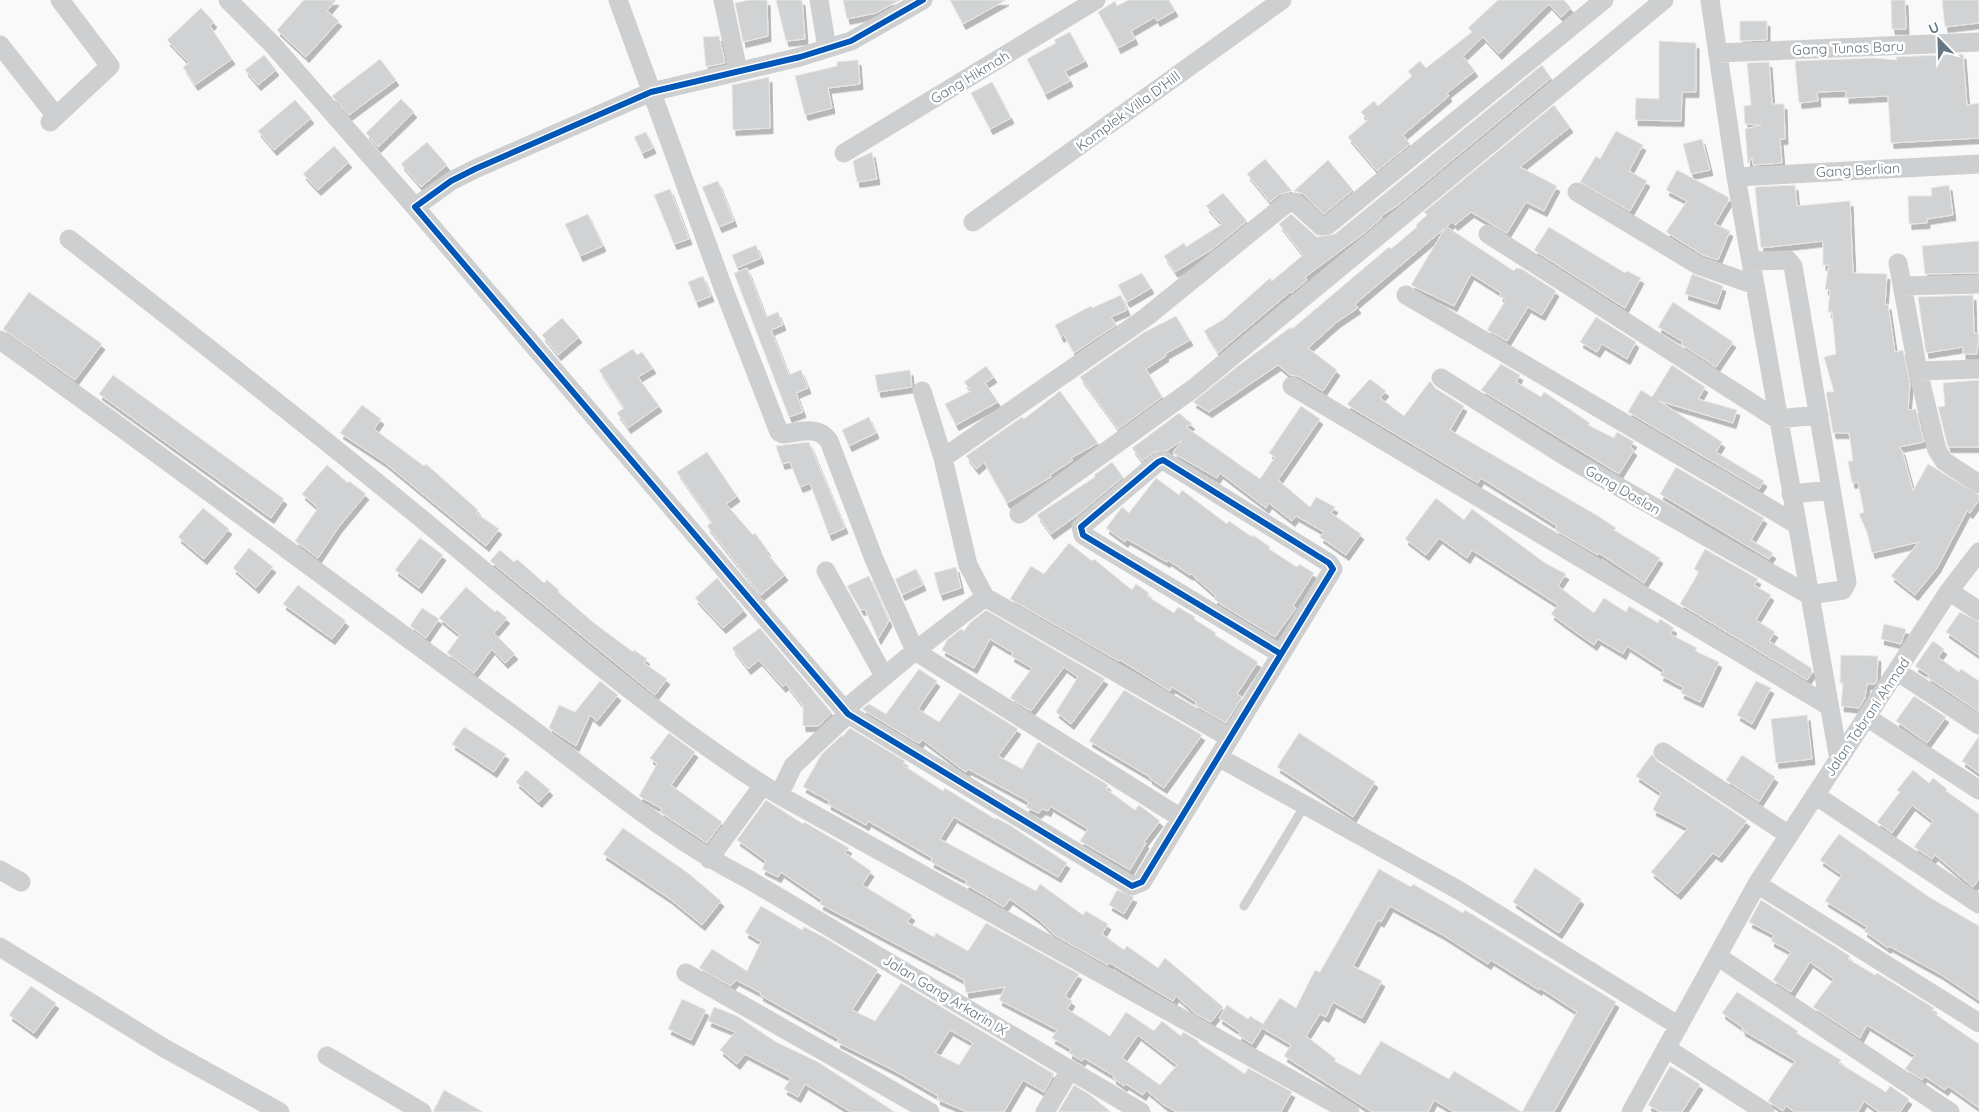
<svg xmlns="http://www.w3.org/2000/svg" width="1979" height="1112" font-family="Quicksand,sans-serif">
  <style>
    .building { fill: #d0d2d3; stroke: #e8e8e8; fill-rule: evenodd; filter: url(#shadow) }
    .lines { fill: none; stroke-linecap: round; stroke-linejoin: round }
    .service { stroke: #cecfd0; stroke-width: 9 }
    .minor { stroke: #cecfd0; stroke-width: 19 }
    .cycleway-casing { stroke: #fff; stroke-width: 9 }
    .cycleway { stroke: #0057b8; stroke-width: 6 }
    .labels { text-anchor: middle; stroke-width: 5; stroke-linejoin: round; paint-order: stroke }
    .street-label { font-size: 14px; fill: #657683; stroke: #fff }
  </style>
  <defs>
    <filter id="shadow"><feDropShadow dx="3" dy="5.5" stdDeviation="0" flood-color="#0004"/></filter>
  </defs>
  <rect width="100%" height="100%" fill="#f9f9f9"/>
  <path class="building" d="M304 0H336L327 11 339 21 306 57 277 30Z
    M749 0H767L768 36 743 42 735 3Z
    M776 0H802L805 39 786 41Z
    M843 0H900L876 13 847 19Z
    M950 0H1006L963 24Z
    M1128 0H1169L1175 11 1157 21 1155 17 1131 31 1135 39 1118 48 1098 12 1115 1 1117 6Z
    M1498 0H1564L1571 8 1561 17 1549 4 1499 54 1483 37 1463 56 1475 71 1447 93 1449 96 1403 135 1410 144 1377 171 1348 137 1368 120 1361 112 1374 101 1378 106 1412 76 1408 71 1420 61 1426 68 1472 32 1468 28Z
    M1891 0H1905L1906 29H1892Z
    M1942 0H1979V23L1945 27Z
    M201 8 214 22 210 26 232 59 195 85 183 67 189 63 167 40Z
    M1740 21H1767V40L1740 41Z
    M1070 32 1085 61 1065 71 1070 81 1045 94 1027 59 1056 43 1054 40Z
    M719 36 725 63 706 67 703 37Z
    M1659 41 1696 43V92H1682L1681 121 1635 120 1636 98 1659 99Z
    M1963 54 1967 105 1979 103V138L1891 143 1888 96 1846 98V91L1817 92 1818 101 1799 103 1795 61 1874 58 1897 60 1896 57Z
    M264 55 276 70 258 85 245 70Z
    M380 59 396 80 349 115 332 96Z
    M858 60 860 84 828 88 832 108 805 115 795 76 837 66V62Z
    M1769 62 1772 104H1784L1785 139H1780L1782 163 1753 165 1752 157 1748 164 1745 129 1761 125 1745 124 1744 106 1751 105 1747 63Z
    M1542 65 1551 78 1398 205 1381 216 1382 218 1363 234 1305 277 1307 280 1291 293 1290 292 1218 353 1204 331 1224 319 1270 278 1272 281 1303 255 1279 224 1291 214 1317 237 1335 234Z
    M769 77 770 128 733 130 732 85Z
    M992 82 1011 118 990 129 971 93Z
    M401 99 414 112 378 147 366 133Z
    M295 100 311 118 274 150 258 131Z
    M1554 105 1570 127 1520 167 1557 186 1544 211 1526 202 1507 233 1471 212 1455 225 1452 222 1447 227 1514 271 1516 268 1522 269 1556 291 1542 315 1528 307 1507 341 1487 330 1506 300 1500 296 1501 293 1471 274 1454 306 1411 285 1445 228 1355 304 1358 308 1337 322 1308 348 1337 370 1323 391 1298 376 1290 375 1278 365 1209 412 1193 402 1238 366 1291 327 1292 329 1389 247 1391 249 1417 227 1416 225 1427 215 1424 212Z
    M1616 131 1643 145 1629 171 1647 181 1630 211 1580 182 1596 156 1600 159Z
    M646 132 653 148 642 153 634 137Z
    M1702 139 1710 170 1691 174 1683 144Z
    M427 142 447 165 421 187 401 164Z
    M334 146 349 162 318 190 303 174Z
    M872 152 877 179 857 182 853 161Z
    M1265 159 1292 191 1280 194 1270 202 1247 174Z
    M1328 160 1353 190 1324 214 1302 193 1294 191Z
    M1677 170 1728 197 1729 200 1715 224 1730 231 1718 260 1703 255 1666 232 1687 201 1666 190Z
    M718 181 734 221 719 227 702 187Z
    M1795 185 1797 206 1850 201 1853 273 1887 274 1885 305 1888 304 1895 352 1903 350 1910 384 1908 410 1916 409 1924 442 1899 447 1902 450 1913 491 1928 464 1979 495V500L1970 513 1967 511 1937 568 1915 595 1891 576 1919 542 1872 553 1867 532 1859 514 1864 512 1858 482 1852 483 1848 461H1853L1849 433H1833L1826 392H1834L1824 357 1836 354 1832 312H1828L1830 290 1825 289 1829 265H1823V241L1761 248 1755 187Z
    M1949 185 1953 215 1927 219V223L1909 224 1908 196H1932L1931 188Z
    M670 189 689 239 674 244 654 195Z
    M1223 193 1247 221 1211 250 1175 272 1164 256 1184 243 1186 247 1222 224 1206 206Z
    M588 214 603 246 580 256 565 224Z
    M1549 227 1625 273 1627 271 1641 278 1625 308 1534 250Z
    M1979 241V273L1925 274 1922 246Z
    M756 245 761 258 737 268 732 255Z
    M747 268 766 317 778 312 783 325 771 330 789 375 801 370 808 388 796 393 803 412 789 417 734 273Z
    M1142 273 1151 288 1127 302 1118 285Z
    M1692 274 1723 286 1717 304 1685 294Z
    M703 276 711 296 696 302 688 282Z
    M29 292 102 344 75 380 3 329Z
    M1121 295 1127 310 1111 317 1116 325 1074 353 1064 335 1061 337 1055 325 1091 306 1092 308Z
    M1973 295 1974 333 1979 334 1977 354H1963V347L1926 353 1918 297Z
    M1673 302 1733 342 1716 367 1681 344 1683 342 1658 327Z
    M1176 316 1190 340 1165 354 1166 356 1146 369 1162 397 1118 429 1080 377 1143 333Z
    M1596 317 1636 342 1627 359 1602 344 1597 352 1580 342Z
    M562 318 579 337 558 355 542 335Z
    M633 349 637 355 642 352 653 368 638 377 659 406 628 428 617 413 624 408 599 370Z
    M1501 364 1520 375 1516 382 1541 397 1544 392 1590 423 1588 425 1614 438 1617 432 1634 442 1630 447 1634 450 1619 474 1481 390Z
    M1672 365 1705 387 1698 399 1737 410 1733 423 1659 401 1722 442 1716 452 1764 481 1759 489 1628 412 1641 390 1652 397Z
    M986 366 994 377 985 383 998 402 956 425 945 404 971 391 964 382Z
    M910 370 912 387 878 392 875 375Z
    M113 375 284 499 271 518 99 394Z
    M1370 379 1386 391 1380 398 1404 416 1430 381 1435 388 1464 406 1450 430 1598 516 1616 528 1614 530 1660 558 1644 583 1599 553 1598 555 1555 530 1557 526 1481 478 1478 483 1352 408 1347 404Z
    M1979 380V447H1948L1938 407 1945 406 1943 383Z
    M1060 391 1098 443 1071 458 1073 460 1050 475 1051 477 1007 503 984 462 976 469 966 456 1022 417 1024 419Z
    M362 405 381 419 374 429 424 466 426 464 478 510 476 513 499 529 486 546 384 462 340 433Z
    M1301 406 1320 419 1278 480 1310 507 1316 497 1335 507 1331 513 1361 534 1346 555 1320 537 1324 532 1296 516 1292 521 1269 503 1266 508 1220 473 1217 478 1173 453 1182 440 1168 450 1154 452 1142 461 1132 448 1179 413 1192 424 1186 427 1260 479 1275 457 1269 453Z
    M869 417 876 433 849 446 842 430Z
    M809 442 845 528 829 535 810 483 800 487 790 462 782 464 776 446Z
    M707 452 737 496 726 504 753 535 755 533 768 551 766 552 785 575 761 595 707 526 712 522 677 472Z
    M1112 462 1123 477 1079 514 1051 534 1037 515 1095 477 1094 475Z
    M327 465 348 483 349 481 366 494 338 528 318 558 295 541 318 508 302 494Z
    M1676 467 1764 518 1751 540 1773 553 1769 559 1660 494Z
    M1156 478 1179 495 1182 490 1227 524 1229 521 1252 537 1253 535 1270 547 1269 549 1297 567 1299 564 1314 573 1293 606 1296 608 1275 637 1222 605 1214 599 1216 596 1191 574 1190 575 1168 560 1167 562 1127 539 1125 542 1106 528 1122 507 1129 513Z
    M1436 498 1464 520 1472 509 1545 563 1566 574 1558 586 1594 613 1604 598 1626 612 1629 606 1658 623 1660 619 1674 628 1670 634 1697 648 1695 651 1719 662 1700 702 1681 693 1683 687 1660 675 1664 670 1627 646 1623 654 1598 639 1594 645 1570 628 1551 614 1558 605 1472 550 1467 558 1439 538 1426 555 1405 539Z
    M203 508 229 529 204 559 178 537Z
    M420 538 443 555 419 588 395 570Z
    M1069 543 1092 561 1094 559 1132 590 1136 584 1149 593 1147 596 1174 613 1178 607 1195 617 1194 619 1216 633 1215 635 1258 662 1237 694 1242 697 1226 723 1195 705 1196 702 1172 687 1170 691 1120 660 1119 661 1010 599 1031 566 1044 574Z
    M249 548 273 567 256 588 233 568Z
    M1705 549 1758 579 1754 585 1771 595 1756 620 1775 632 1769 641 1811 668 1812 673 1807 680 1680 604 1699 572 1694 569Z
    M500 550 514 562 517 559 544 583 547 580 559 590 558 592 594 623 633 652 634 650 647 659 644 663 667 679 655 695 490 561Z
    M956 567 961 588 940 595 934 573Z
    M916 569 923 585 902 595 895 579Z
    M869 576 889 621 878 639 865 609 861 610 847 586Z
    M717 578 744 610 723 628 695 598Z
    M298 585 346 621 332 639 283 604Z
    M466 587 495 612 497 610 507 618 494 633 515 654 505 663 492 649 474 673 447 653 460 635 439 618Z
    M422 608 439 619 426 638 410 626Z
    M986 610 1105 679 1071 724 1056 712 1078 677 1064 667 1031 711 1010 698 1032 668 1011 656 1013 653 990 639 974 668 942 650 947 640 961 629 964 631 970 623Z
    M1960 612 1979 622V655L1946 632Z
    M1884 624 1906 629 1901 644 1881 639Z
    M760 628 832 713 818 726H803V706L786 684 783 687 759 660 748 669 732 648Z
    M1933 641 1944 649 1938 657 1959 672 1961 669 1979 681V712L1927 677 1929 675 1915 666Z
    M1841 655 1878 656 1877 680 1875 684H1867L1865 698 1859 708 1841 706 1843 683H1840Z
    M919 669 937 681 918 709 939 722 960 693 1018 729 998 756 1022 769 1038 742 1108 785 1106 789 1135 810 1139 805 1160 821 1144 842 1146 843 1130 870 1080 841 1088 829 1050 806 1048 811 1043 809 1038 813 1026 807 1029 802 968 769 966 772 960 768 922 739 920 743 916 742 862 709 869 704 886 714Z
    M600 681 618 695 597 721 590 715 576 746 549 728 559 705 575 712Z
    M1756 681 1771 688 1752 724 1737 715Z
    M1124 690 1202 735 1164 788 1149 778 1150 777 1089 741Z
    M1914 696 1946 717 1927 743 1896 721Z
    M1807 715 1812 759 1776 763 1771 719Z
    M464 727 506 754 494 772 452 744Z
    M850 728 905 761 903 765 943 791 945 788 995 819 996 818 1008 824 1067 863 1058 877 954 817 940 839 1036 891 1040 884 1083 915 1086 911 1108 924 1102 934 1124 950 1127 946 1158 968 1165 958 1223 1007 1211 1022 1196 1014 1176 996 1173 1001 1110 963 1108 965 1056 936 1038 919 1010 899 1004 907 965 884 967 881 931 862 932 858 868 821 866 825 828 804 829 801 803 787 821 755 842 735V737Z
    M669 733 695 752 671 785 722 822 707 843 660 812 662 809 639 796 657 764 650 758Z
    M1299 733 1375 782 1353 817 1277 767Z
    M1979 736V773L1962 761Z
    M1652 754 1657 761 1747 821 1719 857 1713 853 1678 894 1651 872 1688 828 1653 810 1661 793 1636 776Z
    M1742 755 1775 777 1759 802 1726 780Z
    M526 770 550 790 539 802 516 782Z
    M1913 770 1929 783 1933 778 1947 789 1946 791 1979 814V879L1973 887 1935 855 1932 859 1914 847 1933 821 1912 805 1892 833 1877 822 1900 792 1897 790Z
    M766 800 803 824 804 822 849 848 845 853 871 871 862 885 912 915 907 922 934 937 936 933 968 951 986 923 1079 974 1065 996 1072 1001 1067 1009 1110 1036 1126 1012 1154 1031 1162 1021 1181 1036 1183 1032 1197 1040 1200 1044 1245 1074 1248 1068 1292 1092 1281 1112H1177L1164 1105 1146 1090 1143 1095 1126 1084 1124 1086 1113 1078 1114 1076 1084 1058 1082 1061 1069 1053 1071 1049 1052 1038 1057 1030 999 1000 1005 987 966 993 964 980 820 904 822 900 781 872 778 877 762 869 766 861 737 840ZM1138 1035 1177 1065 1160 1085 1122 1058Z
    M623 828 688 873 721 901 702 925 670 899 603 854Z
    M1839 834 1929 897 1979 926V1000L1940 974 1889 946 1888 948 1864 931 1867 927 1825 901 1842 875 1820 860Z
    M1535 868 1581 899 1559 933 1513 902Z
    M1379 869 1411 887 1413 884 1463 913 1465 910 1616 1002 1554 1112H1454L1434 1100 1428 1112H1372L1284 1056 1291 1045 1262 1028 1252 1044 1238 1035 1240 1032 1219 1018 1227 1005 1248 1019 1250 1016 1263 1024 1280 998 1296 1008 1315 970 1320 972ZM1390 906 1443 935 1488 964 1491 960 1539 990 1540 988 1577 1012 1522 1112 1454 1071 1449 1079 1381 1041 1360 1075 1334 1061 1336 1059 1306 1036 1320 1014 1326 1017 1333 1002 1362 1018 1382 981 1353 966 1378 920 1381 922Z
    M1117 890 1134 897 1124 914 1109 905Z
    M1761 900 1850 956 1848 959 1875 975 1877 973 1934 1008 1932 1012 1979 1044V1108L1948 1086 1945 1090 1924 1076 1922 1080 1905 1069 1915 1055 1867 1025 1860 1038 1813 1007 1834 979 1810 962 1791 992 1773 980 1791 952 1771 941 1774 935 1749 922Z
    M761 906 802 930 804 927 822 936 878 970 852 1010 875 1021 901 983 1054 1074 1044 1092 1023 1080 1004 1112H967L937 1099 938 1096 893 1070 837 1042 839 1039 760 995 761 993 736 980 731 986 699 968 712 949 747 971 761 942 745 932ZM950 1030 973 1043 959 1065 935 1053Z
    M31 986 56 1003 34 1033 9 1015Z
    M1737 992 1798 1031 1796 1033 1841 1060 1839 1063 1886 1092 1890 1086 1909 1099 1900 1112H1879L1864 1101 1858 1112H1795L1786 1106 1783 1111 1768 1101 1795 1061 1742 1030 1743 1028 1722 1013Z
    M682 999 706 1010 691 1040 668 1029Z
    M714 1007 737 1016 776 1042 818 1062 895 1112H851L805 1084 798 1097 784 1089 791 1078 745 1054 737 1064 720 1050 735 1032 708 1021Z
    M1670 1066 1700 1084 1682 1112H1660L1648 1105Z
    M1074 1085 1089 1094 1111 1112H1058Z
    M444 1090 483 1112H433Z"/>
  <g class="lines">
    <path class="service" d="M1244 906 1305 805"/>
    <path class="minor" d="M228 0 273 45 415 207
      M618 0 724 290 779 432 783 434C800 432 818 425 829 441L874 559 915 651 844 710
      M723 0 738 71
      M819 0 827 48
      M923 0 851 41 800 57 651 92 475 169 451 181 415 207 848 714 1132 886 1142 882 1333 569 1329 563 1163 460 1158 462 1081 527 1083 535 1281 654
      M1710 0 1736 177 1839 760
      M0 45 56 116
      M1718 53 1979 42
      M50 122 110 66 60 0
      M844 153 1096 0
      M1736 177 1979 164
      M1577 192 1698 265 1755 285
      M973 222 1282 0
      M1488 234 1777 419 1819 415
      M69 239C186 330 302 421 417 515 534 612 650 714 779 795L1350 1112
      M1898 263 1918 371 1937 450 1944 461 1979 484
      M1903 286 1979 284
      M1406 295 1796 524
      M0 340C171 462 339 589 509 712 588 769 661 835 748 879L1141 1112
      M1918 371 1979 369
      M1441 378 1568 458 1809 595 1843 590 1847 582 1793 266 1788 260 1751 261
      M1292 386 1829 706
      M922 391 943 458 968 565 985 597 1230 738
      M943 458 1145 318 1287 203 1295 202 1321 226 1328 225 1604 0
      M1791 494 1831 490
      M1019 514 1194 388 1664 0
      M826 571 884 676
      M1949 591 1979 611
      M985 597 915 651 1181 818
      M1898 672 1979 725
      M1868 718 1979 790
      M1663 752 1789 835
      M1220 758 1460 891 1679 1026
      M779 795 793 766 848 714
      M1815 795 1979 904
      M709 859 763 785
      M0 870 21 882
      M1757 884 1979 1023
      M0 947 164 1048 280 1112
      M1717 956 1950 1112
      M686 973 930 1112
      M1666 1048 1765 1112
      M327 1056 422 1112
      M1045 1112 1070 1070
      M1631 1112 1757 884 1949 591 1979 552"/>
    <g class="cycleway-casing">
      <path id="cycleway" d="M923 0 851 41 800 57 651 92 475 169 451 181 415 207 848 714 1132 886 1142 882 1333 569 1329 563 1163 460 1158 462 1081 527 1083 535 1281 654"/>
    </g>
    <use href="#cycleway" class="cycleway"/>
  </g>
  <g class="labels">
    <g class="street-label">
      <text transform="translate(1848 48) rotate(-2)" y="5">Gang Tunas Baru</text>
      <text transform="translate(970 77) rotate(-31)" y="5">Gang Hikmah</text>
      <text transform="translate(1128 111) rotate(-36)" y="5">Komplek Villa D'Hill</text>
      <text transform="translate(1858 170) rotate(-3)" y="5">Gang Berlian</text>
      <text transform="translate(1623 490) rotate(30)" y="5">Gang Daslan</text>
      <text transform="translate(1867 717) rotate(-56)" y="5">Jalan Tabrani Ahmad</text>
      <text transform="translate(945 995) rotate(31)" y="5">Jalan Gang Arkarin IX</text>
    </g>
  </g>
  <g transform="translate(1939 40) rotate(337)" stroke="#ffffff" stroke-width="4" paint-order="stroke">
  <path d="M0-4L9 19L0 12L-9 19Z" fill="#657683"/>
  <text y="-8" font-size="14" font-weight="bold" text-anchor="middle" fill="#657683">U</text>
  </g>
</svg>
